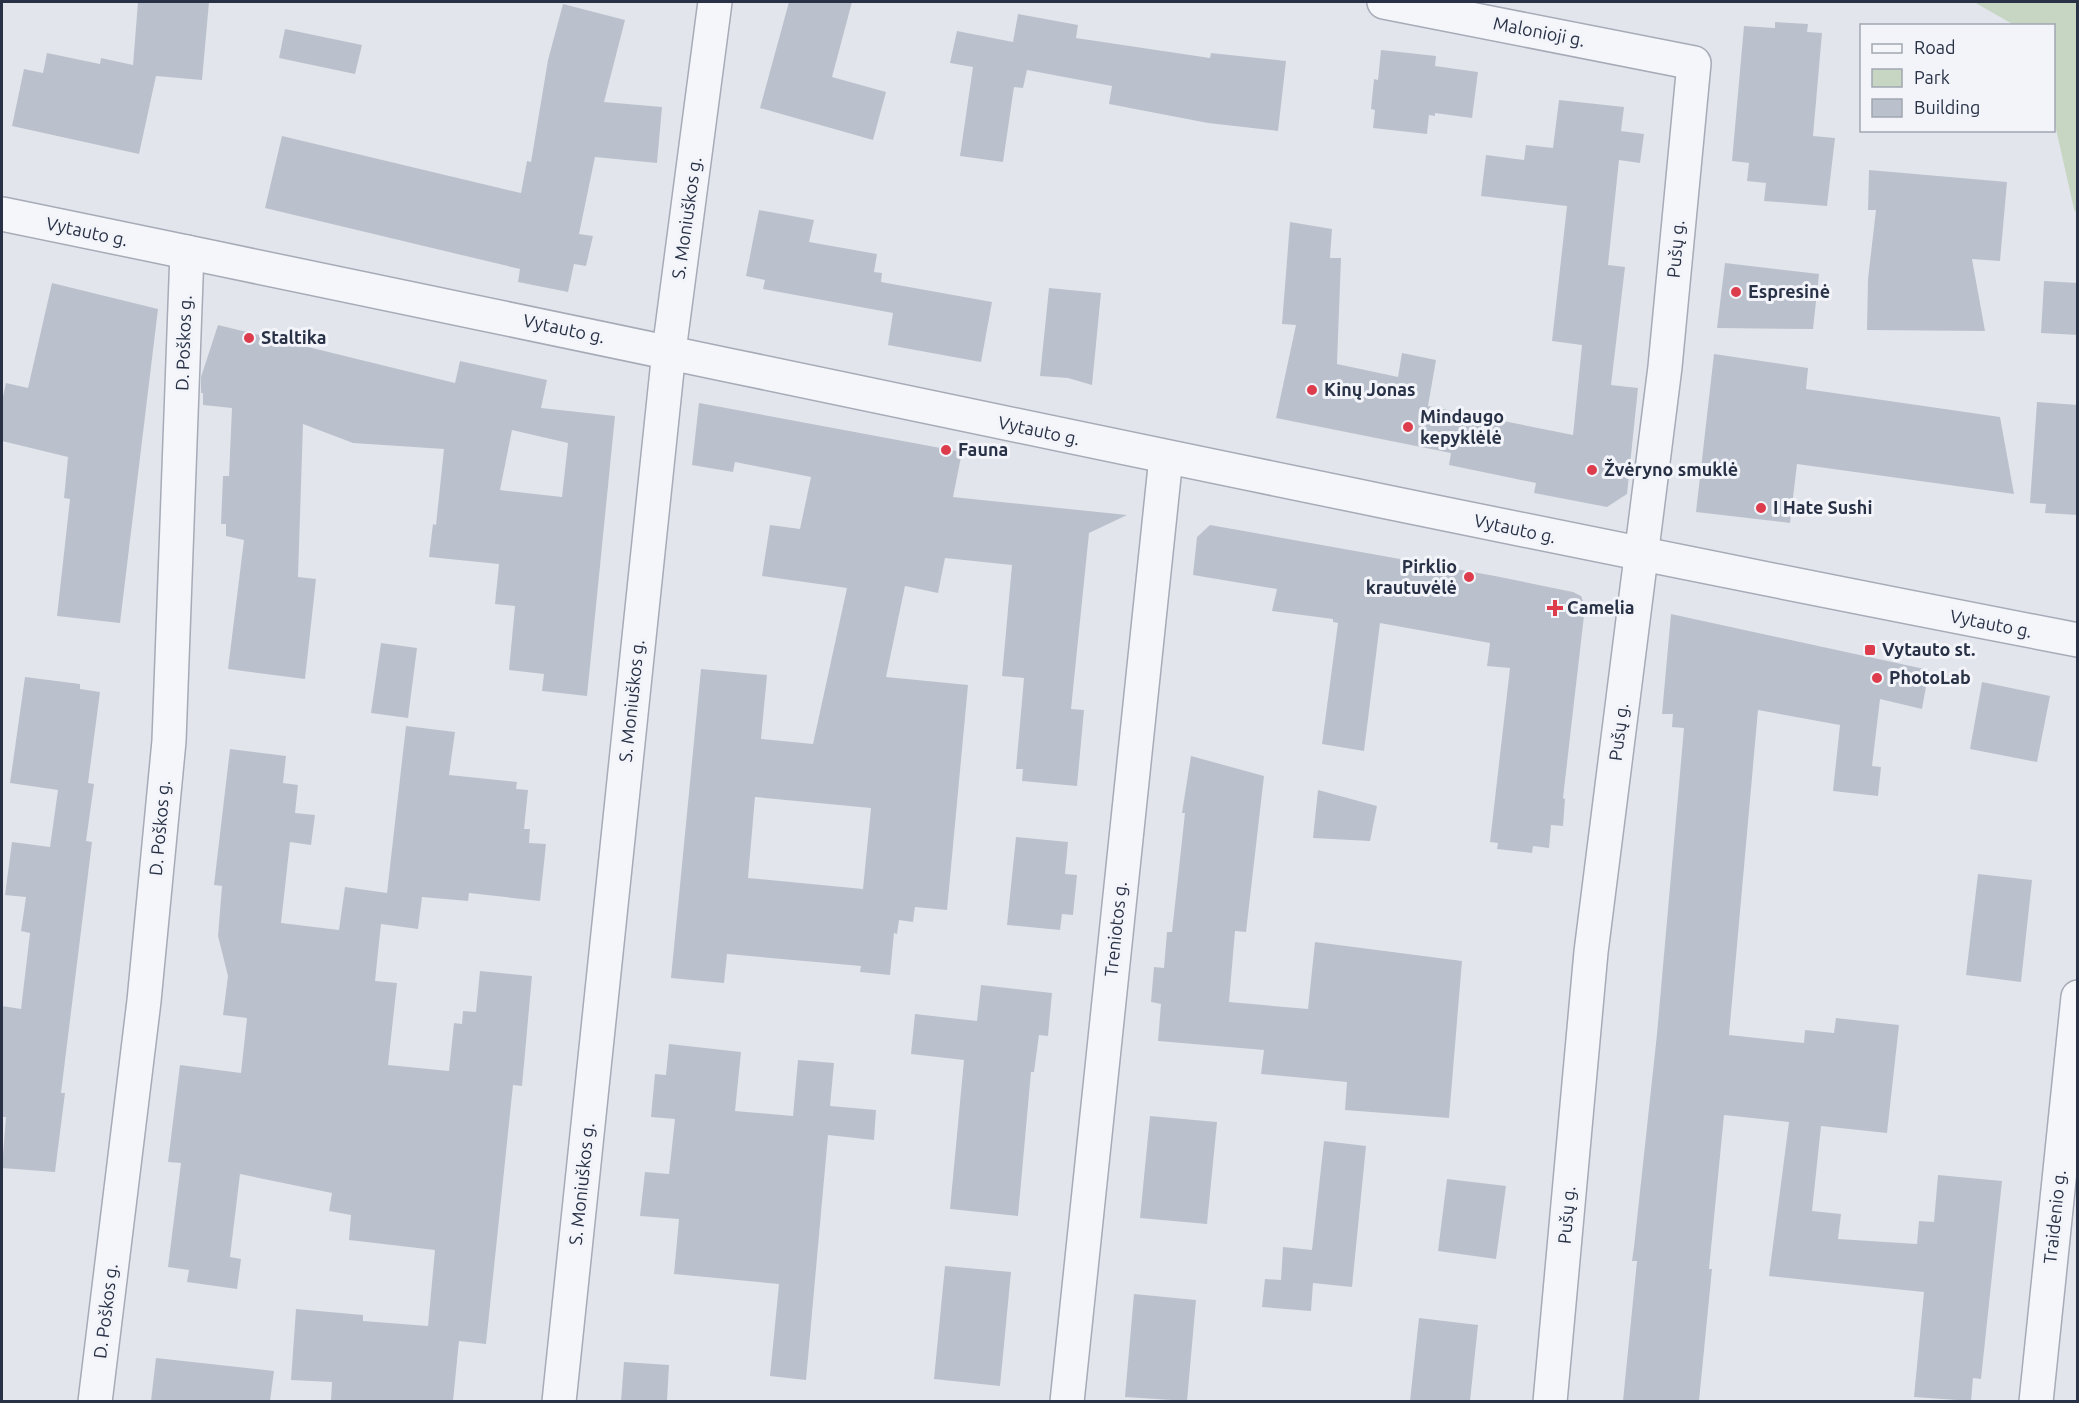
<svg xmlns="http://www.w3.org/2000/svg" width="2079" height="1403" font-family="Ubuntu,sans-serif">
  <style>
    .green { fill: #c6d6c2 }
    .building { fill: #bbc1cc; fill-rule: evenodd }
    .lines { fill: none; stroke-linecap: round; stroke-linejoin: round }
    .minor-casing { stroke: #a6abb7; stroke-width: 36 }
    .tertiary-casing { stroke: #a6abb7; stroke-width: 36 }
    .minor { stroke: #f5f6f9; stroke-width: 33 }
    .tertiary { stroke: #f5f6f9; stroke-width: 33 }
    .poi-dot { fill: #dc3c4c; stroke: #f2f4f9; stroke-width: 2 }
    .labels { text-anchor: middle; stroke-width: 6; stroke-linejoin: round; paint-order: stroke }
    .street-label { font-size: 18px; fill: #283146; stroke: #f2f4f9 }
    .poi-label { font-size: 18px; font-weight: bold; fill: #283146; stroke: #f2f4f9; text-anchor: start }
  </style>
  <rect width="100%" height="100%" fill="#e2e5ec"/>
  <path class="green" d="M1974 2H2077V214L2074 209 2054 120V26L2014 25Z"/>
  <path class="building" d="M138 2H209L202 80 156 76 139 154 12 126 24 69 43 73 47 53 100 64 101 58 133 65Z
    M789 2H852L832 77 886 92 873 140 760 108Z
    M563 4 625 20 604 102 662 107 657 163 595 157 579 234 593 236 586 266 574 264 568 292 518 282 520 269 265 208 282 136 521 193 527 161 531 162 548 60Z
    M1018 14 1078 25 1076 38 1210 58 1211 53 1286 61 1278 131 1208 123 1109 104 1112 86 1027 70 1023 88 1014 87 1003 162 960 156 973 67 950 63 957 31 1013 42Z
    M1775 22 1808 24 1807 32 1822 33 1813 136 1835 138 1827 206 1764 201 1766 183 1747 181 1749 163 1732 161 1744 26 1775 28Z
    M285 29 362 45 355 74 279 58Z
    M1381 50 1436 56 1435 66 1478 72 1472 118 1435 113V116L1429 115 1427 134 1373 128 1375 110 1371 109 1374 79 1378 80Z
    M1559 100 1624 107 1621 131 1644 134 1640 163 1619 160 1608 265 1625 267 1611 385 1638 388 1627 494 1607 507 1534 493 1536 483 1449 465 1451 453 1276 418 1296 325 1282 324 1290 222 1332 229 1330 258H1341L1337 364 1398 377 1402 353 1436 360 1428 406 1573 435 1582 345 1552 341 1567 206 1481 196 1486 155 1524 160 1526 145 1553 148Z
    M1869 170 2007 182 2000 261 1972 259 1985 331 1867 330 1868 279 1876 210H1868Z
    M759 210 814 220 809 242 877 254 874 272 882 273 881 282 992 302 981 362 888 345 893 313 763 289 765 280 746 276Z
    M1725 263 1819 274 1813 329 1717 328Z
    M2044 281 2078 283V335L2041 333Z
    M52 283 158 309 120 623 57 616 70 499 64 498 68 457 2 441V401L6 383 28 388Z
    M1049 288 1101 293 1092 385 1068 378 1040 376Z
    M218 325 455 383 460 361 547 380 541 408 615 416 587 696 542 691 544 674 509 670 515 606 495 604 499 564 429 557 433 524 436 525 444 449 353 443 303 424 298 577 316 579 305 679 228 669 244 540 226 536V524H221L223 476H229L232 408 203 405V393H201V377ZM512 430 568 443 562 497 500 490Z
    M1714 354 1808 368 1806 389 2000 417 2014 494 1797 464 1790 523 1696 512Z
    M2037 402 2078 405V515L2045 513 2046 504 2030 503Z
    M699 403 962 452 953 497 1127 515 1089 533 1071 709 1084 710 1077 786 1022 781 1023 769H1016L1024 678 1002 676 1012 565 945 558 938 593 905 586 886 677 968 685 947 910 915 907 913 922 899 920 897 934 894 933 890 975 860 972 861 966 727 954 724 983 671 978 701 669 767 675 761 739 813 744 847 588 762 576 770 525 800 529 811 477 735 462 733 472 692 465ZM755 797 871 808 863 889 748 878Z
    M1210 525 1495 576 1573 592 1581 596 1585 607 1563 798 1565 799 1563 826 1551 825 1549 848 1533 846 1532 853 1497 849 1498 843 1490 842 1510 668 1487 666 1490 643 1380 623 1364 751 1322 744 1338 623 1333 622V619L1272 611 1277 589 1193 575 1197 537Z
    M1671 614 1929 670 1922 709 1880 699 1872 766 1881 767 1878 796 1833 791 1840 725 1758 710 1729 1035 1804 1043 1805 1030 1834 1033 1836 1018 1899 1025 1887 1133 1821 1126 1812 1211 1841 1214 1838 1239 1917 1244 1919 1221 1934 1222 1938 1175 2002 1181 1981 1379 1973 1378 1971 1401 1914 1397 1924 1292 1769 1276 1789 1122 1724 1115 1709 1269H1712L1699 1401H1623L1637 1261H1632L1634 1247 1657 1034 1684 728 1672 727 1673 714H1662Z
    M381 643 417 648 408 718 371 713Z
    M25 677 80 684V689L100 692 88 783 94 784 86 841 92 842 61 1093H65L55 1172 2 1168 6 1117H2V1006L21 1009 30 933 21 931 26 897 5 895 12 842 50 847 58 790 10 783Z
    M1982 682 2050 696 2037 762 1970 749Z
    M406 726 455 732 449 775 517 782 516 789 528 790 524 829H530L529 843 546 844 540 901 469 893 468 901 422 897 418 929 381 924 375 981 397 983 388 1065 449 1071 454 1023 462 1024 463 1011 476 1012 480 971 532 976 522 1086 513 1085 486 1344 459 1341 453 1401H331L332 1382 291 1380 296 1309 363 1315V1321L428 1326 435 1250 349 1240 351 1215 329 1211 332 1193 240 1174 230 1257 241 1259 237 1289 187 1282 189 1270 168 1267 181 1163 168 1162 180 1065 241 1073 247 1018 223 1015 228 976 218 936 222 886 214 885 230 749 286 756 283 783 298 785 295 813 315 815 311 845 290 842 281 923 339 930 345 887 387 893Z
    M1191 756 1264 776 1246 932 1235 931 1229 1002 1308 1009 1315 942 1462 961 1449 1118 1345 1110 1347 1082 1261 1074 1264 1050 1158 1041 1161 1004 1151 1002 1154 967 1164 968 1167 932H1172L1185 813H1182Z
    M1318 790 1377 806 1370 841 1313 838Z
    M1016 837 1068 842 1065 874 1077 875 1073 915 1062 914 1060 930 1007 925Z
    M1978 874 2032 880 2021 982 1966 975Z
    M981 985 1052 993 1048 1036 1039 1035 1034 1072H1031L1018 1216 950 1209 964 1060 911 1054 915 1014 977 1021Z
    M669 1044 741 1052 735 1111 793 1116 798 1060 834 1063 830 1106 876 1110 874 1140 828 1135 806 1380 770 1376 779 1284 674 1274 679 1219 640 1216 645 1172 669 1174 675 1119 651 1117 655 1074 666 1075Z
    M1150 1116 1217 1122 1207 1224 1140 1218Z
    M1324 1141 1366 1146 1352 1287 1313 1283 1311 1311 1262 1307 1265 1279 1281 1280 1283 1247 1312 1250Z
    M1447 1179 1506 1186 1496 1259 1438 1251Z
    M945 1266 1011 1272 1000 1386 934 1379Z
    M1134 1294 1196 1300 1187 1401 1125 1397Z
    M1419 1318 1478 1325 1470 1401H1410Z
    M156 1358 274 1371 270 1401H151Z
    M624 1362 669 1365 667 1401H621Z"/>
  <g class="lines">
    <g class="minor-casing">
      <path id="minor" d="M1384 2 1694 63 1665 367 1591 952 1550 1402
        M95 1402 144 1001 169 741 187 252
        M559 1402 669 351 715 2
        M1067 1402 1166 457
        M2036 1402 2078 997"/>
    </g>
    <g class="tertiary-casing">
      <path id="tertiary" d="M2 214C694 356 1384 506 2078 640"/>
    </g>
    <use href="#minor" class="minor"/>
    <use href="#tertiary" class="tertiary"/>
  </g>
  <g class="poi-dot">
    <circle cx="1736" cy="292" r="6"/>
    <circle cx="249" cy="338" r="6"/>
    <circle cx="1312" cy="390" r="6"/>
    <circle cx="1408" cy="427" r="6"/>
    <circle cx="946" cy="450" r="6"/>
    <circle cx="1592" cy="470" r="6"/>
    <circle cx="1761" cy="508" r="6"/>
    <circle cx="1469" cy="577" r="6"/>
    <path d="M1552 599h6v6h6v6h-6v6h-6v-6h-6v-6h6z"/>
    <rect x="1864" y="644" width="12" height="12" rx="3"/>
    <circle cx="1877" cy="678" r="6"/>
  </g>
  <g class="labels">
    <g class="street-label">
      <text transform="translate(1539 32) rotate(11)" y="6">Malonioji g.</text>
      <text transform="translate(687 218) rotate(-82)" y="6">S. Moniuškos g.</text>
      <text transform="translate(87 232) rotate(12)" y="6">Vytauto g.</text>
      <text transform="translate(1676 249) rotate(-85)" y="6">Pušų g.</text>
      <text transform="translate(564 329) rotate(12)" y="6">Vytauto g.</text>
      <text transform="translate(184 343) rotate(-88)" y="6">D. Poškos g.</text>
      <text transform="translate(1039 431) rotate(12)" y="6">Vytauto g.</text>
      <text transform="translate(1515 529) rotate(12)" y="6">Vytauto g.</text>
      <text transform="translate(1991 624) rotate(11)" y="6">Vytauto g.</text>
      <text transform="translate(632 701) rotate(-84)" y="6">S. Moniuškos g.</text>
      <text transform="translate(1619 732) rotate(-83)" y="6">Pušų g.</text>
      <text transform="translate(160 828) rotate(-85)" y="6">D. Poškos g.</text>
      <text transform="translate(1116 929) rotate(-84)" y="6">Treniotos g.</text>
      <text transform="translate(582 1184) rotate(-84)" y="6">S. Moniuškos g.</text>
      <text transform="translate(1567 1215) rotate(-85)" y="6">Pušų g.</text>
      <text transform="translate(2055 1217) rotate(-84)" y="6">Traidenio g.</text>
      <text transform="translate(106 1311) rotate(-83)" y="6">D. Poškos g.</text>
    </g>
    <g class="poi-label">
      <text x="1748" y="298">Espresinė</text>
      <text x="261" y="344">Staltika</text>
      <text x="1324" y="396">Kinų Jonas</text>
      <text x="1420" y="423">Mindaugo<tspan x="1420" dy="21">kepyklėlė</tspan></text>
      <text x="958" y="456">Fauna</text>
      <text x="1604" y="476">Žvėryno smuklė</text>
      <text x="1773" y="514">I Hate Sushi</text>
      <text x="1457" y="573" text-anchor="end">Pirklio<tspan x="1457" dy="21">krautuvėlė</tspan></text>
      <text x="1567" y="614">Camelia</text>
      <text x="1882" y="656">Vytauto st.</text>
      <text x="1889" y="684">PhotoLab</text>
    </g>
  </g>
  <rect width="2079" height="1403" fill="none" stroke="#283146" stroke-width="6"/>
  <rect x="1860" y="24" width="195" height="108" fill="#f2f4f9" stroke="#a1a6b1" stroke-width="1.5"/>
  <rect x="1872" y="44" width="30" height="9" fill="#f5f6f9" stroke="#a1a6b1" stroke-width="1.5"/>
  <text x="1914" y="54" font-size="18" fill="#283146">Road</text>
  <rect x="1872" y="69" width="30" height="18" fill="#c6d6c2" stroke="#a1a6b1" stroke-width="1.5"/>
  <text x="1914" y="84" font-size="18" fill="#283146">Park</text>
  <rect x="1872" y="99" width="30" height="18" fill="#bbc1cc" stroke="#a1a6b1" stroke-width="1.5"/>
  <text x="1914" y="114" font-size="18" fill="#283146">Building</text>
</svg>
